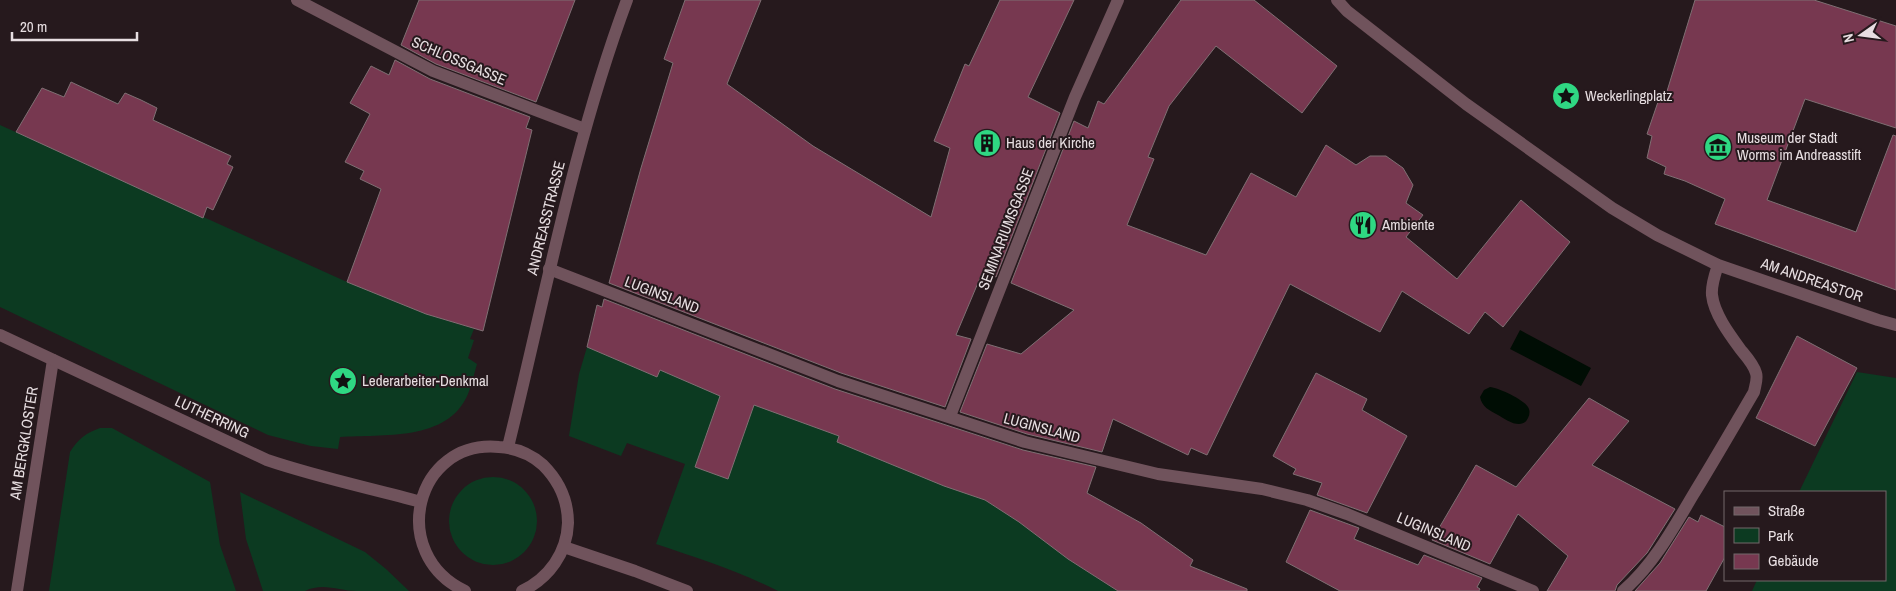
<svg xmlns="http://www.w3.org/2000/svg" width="1896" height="591" font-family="'Archivo Narrow',sans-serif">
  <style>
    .green { fill: #0c3a21 }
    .water { fill: #000d04 }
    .building { fill: #773850; stroke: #7f6f73 }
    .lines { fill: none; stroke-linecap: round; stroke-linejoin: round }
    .service { stroke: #70535c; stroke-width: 12 }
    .minor { stroke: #70535c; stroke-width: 12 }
    .tertiary { stroke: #70535c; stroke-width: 12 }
    .labels { text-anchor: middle; stroke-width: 4; stroke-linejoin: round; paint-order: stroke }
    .street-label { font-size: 15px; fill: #e7dee1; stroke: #26191d }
    .poi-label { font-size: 15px; fill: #e7dee1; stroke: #26191d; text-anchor: start }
  </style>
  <rect width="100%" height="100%" fill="#26191d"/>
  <path class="green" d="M0 125 347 282 426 314 474 329 470 339 474 340 468 358 477 364C474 374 472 384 468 394 448 442 382 434 340 437L338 449 311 446 268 435 0 307Z
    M587 347 657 377 661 370 839 436 838 441 985 500 1019 522 1068 559 1117 591H778C739 571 697 558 656 544L685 464 627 443 621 456 569 436 579 374Z
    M1857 372 1896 378V591H1752L1757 580H1885V492H1799Z
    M100 428H112L210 482 220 545 236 591H49L70 452C78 439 86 433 100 428Z
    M449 521a44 44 0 1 1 88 0a44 44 0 1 1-88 0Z
    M240 492 365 552 386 569 409 591C392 591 374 591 357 591 339 591 323 582 305 591H263L246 539Z"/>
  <path class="water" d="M1520 330 1591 368 1581 386 1510 349Z
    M1490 387C1499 388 1523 399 1528 407 1530 410 1530 414 1528 418 1522 431 1506 420 1498 415 1489 410 1482 407 1480 397L1484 390Z"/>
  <path class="building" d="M419 0H575L536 102 436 64 401 45Z
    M685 0H761L727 84 813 146 931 217 950 148 934 141 965 64 969 66 1000 0H1074L1028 97 1060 113 996 277 983 271 956 335 971 339 945 407 841 373 609 283 641 168 673 63 664 59Z
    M1181 0H1254L1337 66 1302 113 1216 46 1169 106 1148 157 1154 159 1127 225 1206 255 1251 173 1296 197 1326 145 1356 165 1370 156H1386L1403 168 1413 185 1406 203 1423 215 1406 237 1457 279 1521 200 1570 242 1503 327 1485 312 1469 334 1402 291 1380 332 1290 284 1207 455 1191 448 1188 455 1113 419 1102 452 1027 434 960 412 987 344 1021 354 1074 310 1011 283 1074 121 1088 128 1098 101 1104 104Z
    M1695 0H1814L1896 26V128L1805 99 1767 200 1856 232 1893 135 1896 136V290L1715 224 1725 199 1685 181 1664 174 1666 167 1647 158 1652 136 1647 134 1659 99 1664 101Z
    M395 60 430 79 530 117 526 128 532 130 483 331 426 314 347 282 381 189 360 179 364 171 345 162 370 114 350 103 371 66 389 75Z
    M71 82 118 104 125 93 141 100 157 108 153 120 231 156 227 164 233 167 213 210 207 207 203 218 16 132 42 88 64 97Z
    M604 299 835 389 1023 450 1096 467 1087 493 1141 523 1193 560 1190 566 1247 589V591H1118L1068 559 1019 522 985 500 944 486 837 442 839 436 754 405 728 479 695 467 720 396 660 370 657 377 587 347 597 305 602 307Z
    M1797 336 1857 368 1815 446 1756 418Z
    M1316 373 1367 399 1362 410 1407 436 1367 513 1317 495 1322 483 1293 474 1296 469 1273 456Z
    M1589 398 1629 421 1592 465 1675 509 1647 553 1617 585 1615 591H1547L1568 556 1518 514 1490 564 1432 540 1476 465 1516 487Z
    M1310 510 1359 528 1354 539 1418 565 1424 555 1482 578 1477 587 1480 589 1479 591H1340L1286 562Z
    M1701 515 1725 527V557L1706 591H1635L1660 563 1689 517 1698 522Z"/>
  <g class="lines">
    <path class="service" d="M297 0 433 71 585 129"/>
    <path class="minor" d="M1337 0 1347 11 1466 104 1612 208 1657 235 1718 265 1878 320 1896 325
      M549 269 838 381 1025 442 1158 474 1262 489 1307 500 1347 514 1533 591
      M950 416 1075 97 1118 0
      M17 591 53 360
      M1623 591C1653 565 1673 529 1693 495 1714 461 1734 426 1754 392 1755 386 1758 379 1756 373 1754 365 1746 356 1741 350 1730 335 1714 314 1712 295 1711 285 1715 274 1718 265"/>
    <path class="tertiary" d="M0 335 267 460C317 477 370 488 421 502
      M508 447C545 298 573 145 627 0
      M564 547 635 571 687 591
      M465 591C387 554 415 439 499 447 515 448 531 454 543 465 559 481 568 500 568 523 567 553 549 578 522 591"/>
  </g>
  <defs>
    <g id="sight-disc" transform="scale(1.4375)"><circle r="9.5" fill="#2fd883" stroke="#26191d"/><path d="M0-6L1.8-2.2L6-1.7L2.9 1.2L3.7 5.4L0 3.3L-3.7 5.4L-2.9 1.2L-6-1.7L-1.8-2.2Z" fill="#111"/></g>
    <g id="building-disc" transform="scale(1.4375)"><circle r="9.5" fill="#2fd883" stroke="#26191d"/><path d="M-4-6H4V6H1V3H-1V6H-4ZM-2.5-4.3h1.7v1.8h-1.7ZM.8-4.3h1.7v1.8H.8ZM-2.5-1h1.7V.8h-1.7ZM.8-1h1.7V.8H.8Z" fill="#111"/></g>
    <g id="museum-disc" transform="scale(1.4375)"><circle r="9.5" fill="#2fd883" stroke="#26191d"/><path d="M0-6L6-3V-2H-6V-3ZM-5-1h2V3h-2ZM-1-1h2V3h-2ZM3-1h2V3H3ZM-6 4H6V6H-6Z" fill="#111"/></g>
    <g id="restaurant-disc" transform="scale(1.4375)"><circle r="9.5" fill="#2fd883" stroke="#26191d"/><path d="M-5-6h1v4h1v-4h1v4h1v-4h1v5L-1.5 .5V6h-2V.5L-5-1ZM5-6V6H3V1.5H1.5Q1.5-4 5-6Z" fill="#111"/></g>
  </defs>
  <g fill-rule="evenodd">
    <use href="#sight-disc" x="1566" y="96"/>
    <use href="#building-disc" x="987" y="143"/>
    <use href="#museum-disc" x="1718" y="147"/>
    <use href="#restaurant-disc" x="1363" y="225"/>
    <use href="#sight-disc" x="343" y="381"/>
  </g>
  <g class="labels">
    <g class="street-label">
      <text transform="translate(459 61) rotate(23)" y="5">SCHLOSSGASSE</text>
      <text transform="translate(546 218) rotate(-76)" y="5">ANDREASSTRASSE</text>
      <text transform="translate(1006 229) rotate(-69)" y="5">SEMINARIUMSGASSE</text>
      <text transform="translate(1812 280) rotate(19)" y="5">AM ANDREASTOR</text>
      <text transform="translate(662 295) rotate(21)" y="5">LUGINSLAND</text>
      <text transform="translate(212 417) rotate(25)" y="5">LUTHERRING</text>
      <text transform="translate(1042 428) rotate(15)" y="5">LUGINSLAND</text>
      <text transform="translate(24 443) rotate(-81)" y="5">AM BERGKLOSTER</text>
      <text transform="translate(1434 532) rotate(23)" y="5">LUGINSLAND</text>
    </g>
    <g class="poi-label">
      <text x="1585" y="101">Weckerlingplatz</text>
      <text x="1737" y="143">Museum der Stadt<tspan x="1737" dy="17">Worms im Andreasstift</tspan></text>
      <text x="1006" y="148">Haus der Kirche</text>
      <text x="1382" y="230">Ambiente</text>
      <text x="362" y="386">Lederarbeiter-Denkmal</text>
    </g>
  </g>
  <rect x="1724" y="491" width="162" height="90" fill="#26191d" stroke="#73686b"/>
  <rect x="1734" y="507" width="25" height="8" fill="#70535c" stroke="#73686b"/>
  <text x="1768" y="516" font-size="15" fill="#e7dee1">Straße</text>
  <rect x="1734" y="528" width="25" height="15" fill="#0c3a21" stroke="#73686b"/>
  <text x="1768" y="541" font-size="15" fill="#e7dee1">Park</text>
  <rect x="1734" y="554" width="25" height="15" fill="#773850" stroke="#73686b"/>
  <text x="1768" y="566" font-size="15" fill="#e7dee1">Gebäude</text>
  <g transform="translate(1861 35) rotate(256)" stroke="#26191d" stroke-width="4" paint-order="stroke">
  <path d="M0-4L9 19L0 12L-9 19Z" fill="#e7dee1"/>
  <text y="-8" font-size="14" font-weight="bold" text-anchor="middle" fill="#e7dee1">N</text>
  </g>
  <path d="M12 32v8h125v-8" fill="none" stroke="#e7dee1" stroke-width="2.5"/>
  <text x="20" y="32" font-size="15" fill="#e7dee1" stroke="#26191d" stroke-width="4" paint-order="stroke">20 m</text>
</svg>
